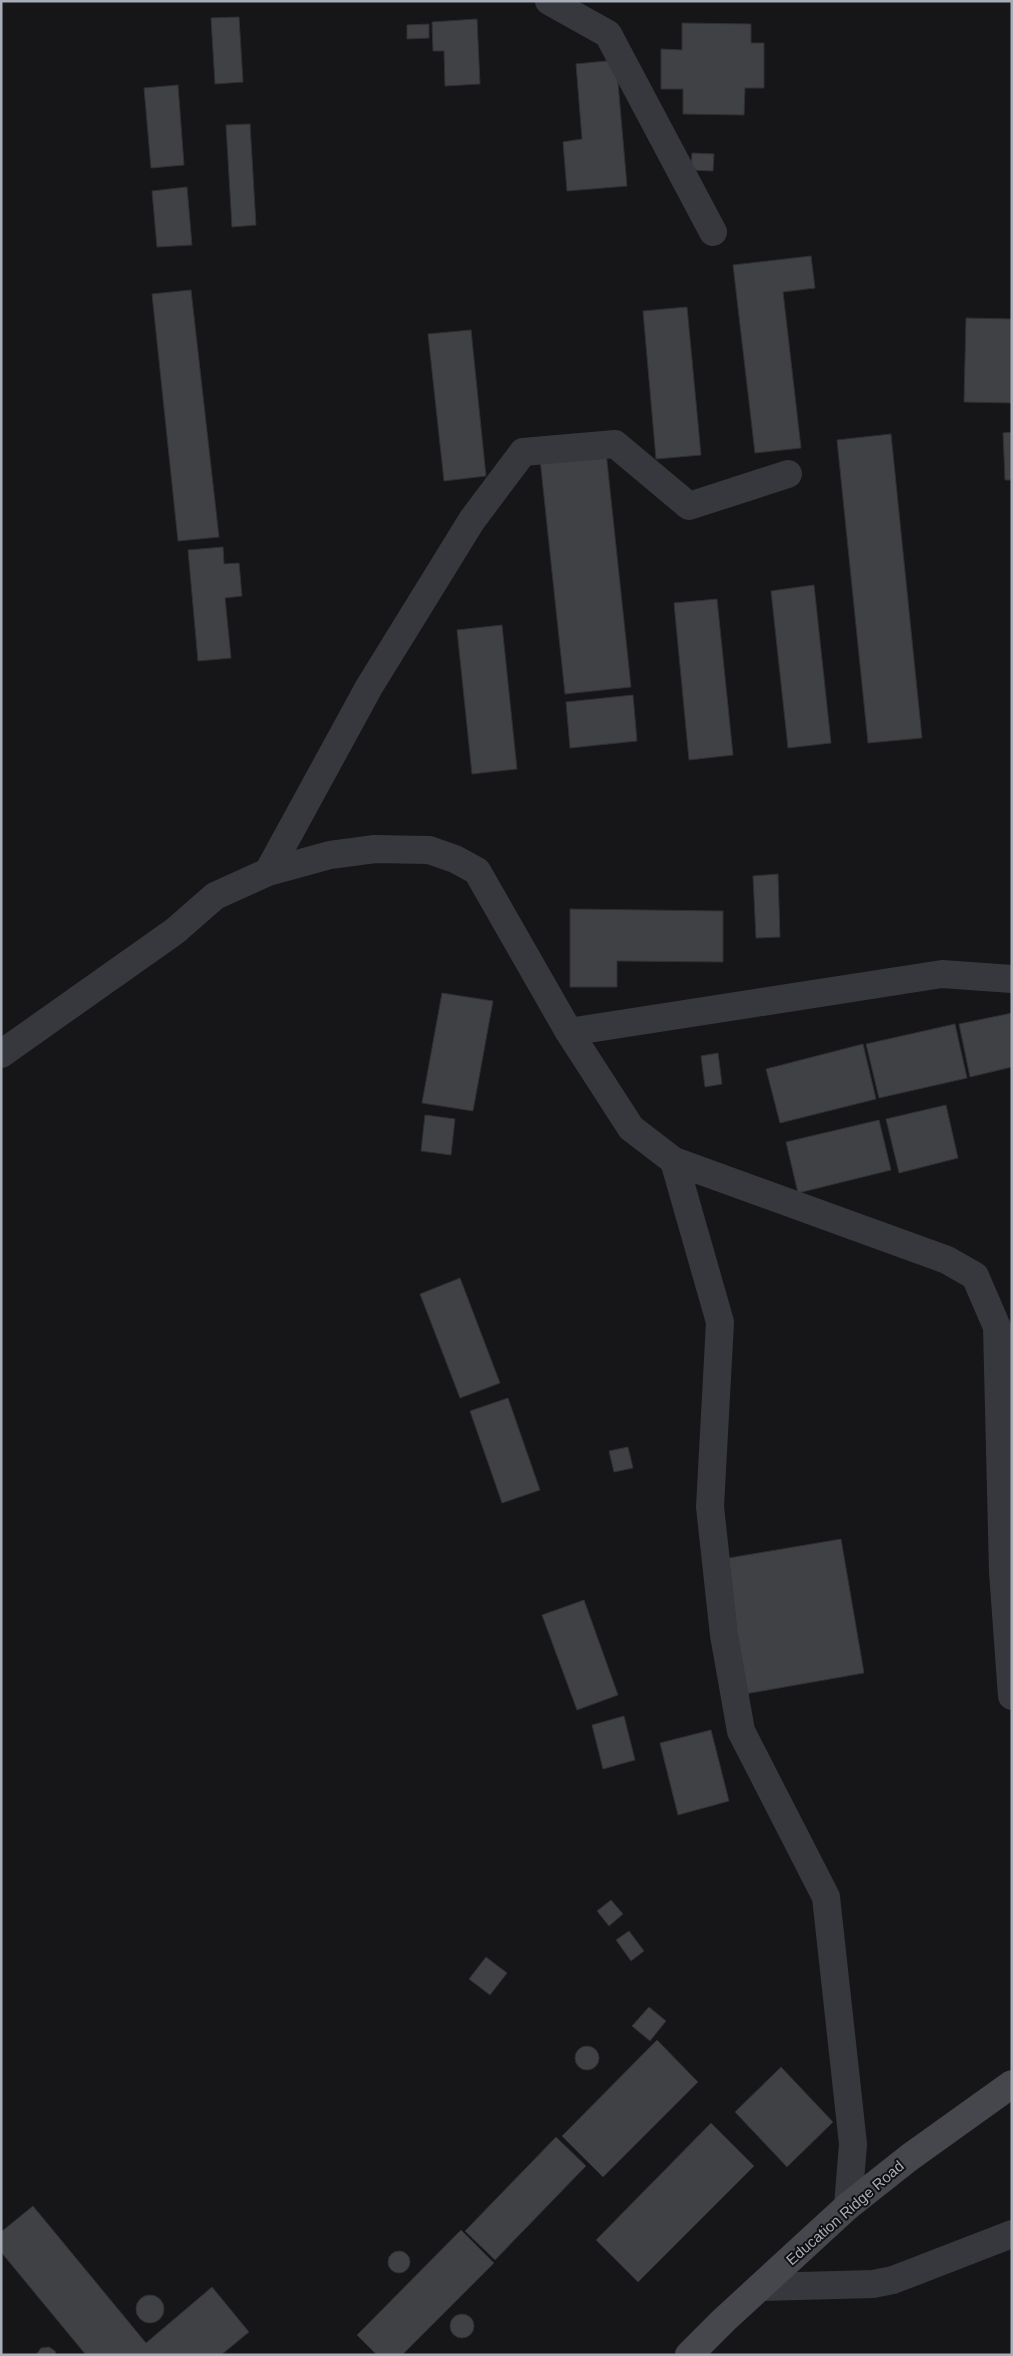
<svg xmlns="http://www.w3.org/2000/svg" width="1013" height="2356" font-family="Arial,sans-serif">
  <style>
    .building { fill: #404145; stroke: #303034 }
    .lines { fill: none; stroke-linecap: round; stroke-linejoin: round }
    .minor { stroke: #37383d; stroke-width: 28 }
    .secondary { stroke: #45474d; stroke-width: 28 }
    .labels { text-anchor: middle; stroke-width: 4; stroke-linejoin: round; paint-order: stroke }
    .street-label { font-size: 15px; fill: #a8adb8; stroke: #111113 }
  </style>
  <rect width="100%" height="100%" fill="#161618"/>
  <path class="building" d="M239 17 243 82 215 84 211 18Z
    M477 19 480 84 445 86 444 51H433L432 22Z
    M682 23 751 24V43H764V88H745L744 115 683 114V89H661V49L682 50Z
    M429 24V38L407 39V25Z
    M616 60 627 186 567 191 563 142 582 139 576 64Z
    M178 85 184 165 151 168 144 88Z
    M250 124 256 225 232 227 226 125Z
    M692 153 714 154 713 171 691 170Z
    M187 187 192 245 157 247 152 191Z
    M811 256 815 288 783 292 801 448 755 453 733 265Z
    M191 290 219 537 178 541 152 294Z
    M687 307 701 455 656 459 643 311Z
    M966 318 1012 319V403L964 402Z
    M471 330 486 476 444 481 428 334Z
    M1012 432V480H1005L1003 433Z
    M891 434 922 738 868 743 837 440Z
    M606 452 631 687 565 694 540 459Z
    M223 547 224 564 239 563 242 596 225 598 231 658 198 661 188 550Z
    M814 585 831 743 788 748 771 591Z
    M717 599 733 755 689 760 674 603Z
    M502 625 517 769 472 774 457 630Z
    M633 695 637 741 570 748 566 702Z
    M778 874 780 937 756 938 753 876Z
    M570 909 723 911V962L617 961V987H570Z
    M442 993 493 1001 473 1111 422 1103Z
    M1012 1013V1067L970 1077 959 1024Z
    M955 1024 967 1078 879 1098 866 1044Z
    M863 1044 876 1099 780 1123 766 1069Z
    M718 1053 722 1084 705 1087 701 1056Z
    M946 1105 958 1158 899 1173 886 1119Z
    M425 1115 455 1119 451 1155 421 1151Z
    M879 1120 891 1170 798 1193 786 1142Z
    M460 1278 500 1383 460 1398 420 1294Z
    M508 1398 540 1490 502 1503 470 1411Z
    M628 1447 633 1468 614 1472 609 1451Z
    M841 1539 864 1673 745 1694 723 1559Z
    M584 1600 618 1695 577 1710 542 1615Z
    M624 1716 635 1760 603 1769 592 1725Z
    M711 1730 729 1801 678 1815 660 1743Z
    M611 1900 623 1914 609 1926 597 1911Z
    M629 1931 644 1951 631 1961 616 1940Z
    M486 1957 507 1973 490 1995 469 1979Z
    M649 2007 666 2021 650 2041 632 2026Z
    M657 2040 698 2082 603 2177 562 2136Z
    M575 2058a12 12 0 1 1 24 0a12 12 0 1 1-24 0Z
    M781 2067 833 2122 787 2167 735 2112Z
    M711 2123 754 2166 638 2282 596 2240Z
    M556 2137 586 2166 495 2260 465 2231Z
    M33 2206 146 2343 212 2287 249 2332 221 2355H86L1 2252V2232Z
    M461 2230 494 2263 402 2355H377L357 2335Z
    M388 2262a11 11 0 1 1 22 0a11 11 0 1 1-22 0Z
    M136 2309a14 14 0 1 1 28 0a14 14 0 1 1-28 0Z
    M450 2326a12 12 0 1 1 24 0a12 12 0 1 1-24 0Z
    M49 2347 55 2351 56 2355H36L41 2348Z"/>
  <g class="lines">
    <path class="minor" d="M549 1 608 34 713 232
      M268 872 369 687 472 520 523 452 615 444 689 506 788 474
      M569 1032 942 974 1012 979
      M1 1054 175 931 215 896 268 872 330 855 375 849 429 850 455 859 477 871 569 1032 631 1128 674 1161 947 1260 975 1276 997 1327 1003 1572 1012 1696
      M674 1161 720 1322 710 1507 724 1635 741 1731 826 1897 853 2144 848 2206
      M760 2287 873 2284 893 2280 1012 2234"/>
    <path class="secondary" d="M689 2355 724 2320 848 2206 910 2157 1012 2084"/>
  </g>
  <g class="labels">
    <g class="street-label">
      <text transform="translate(845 2213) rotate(-41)" y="5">Education Ridge Road</text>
    </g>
  </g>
  <rect width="1013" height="2356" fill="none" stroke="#a8adb8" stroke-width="5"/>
</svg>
